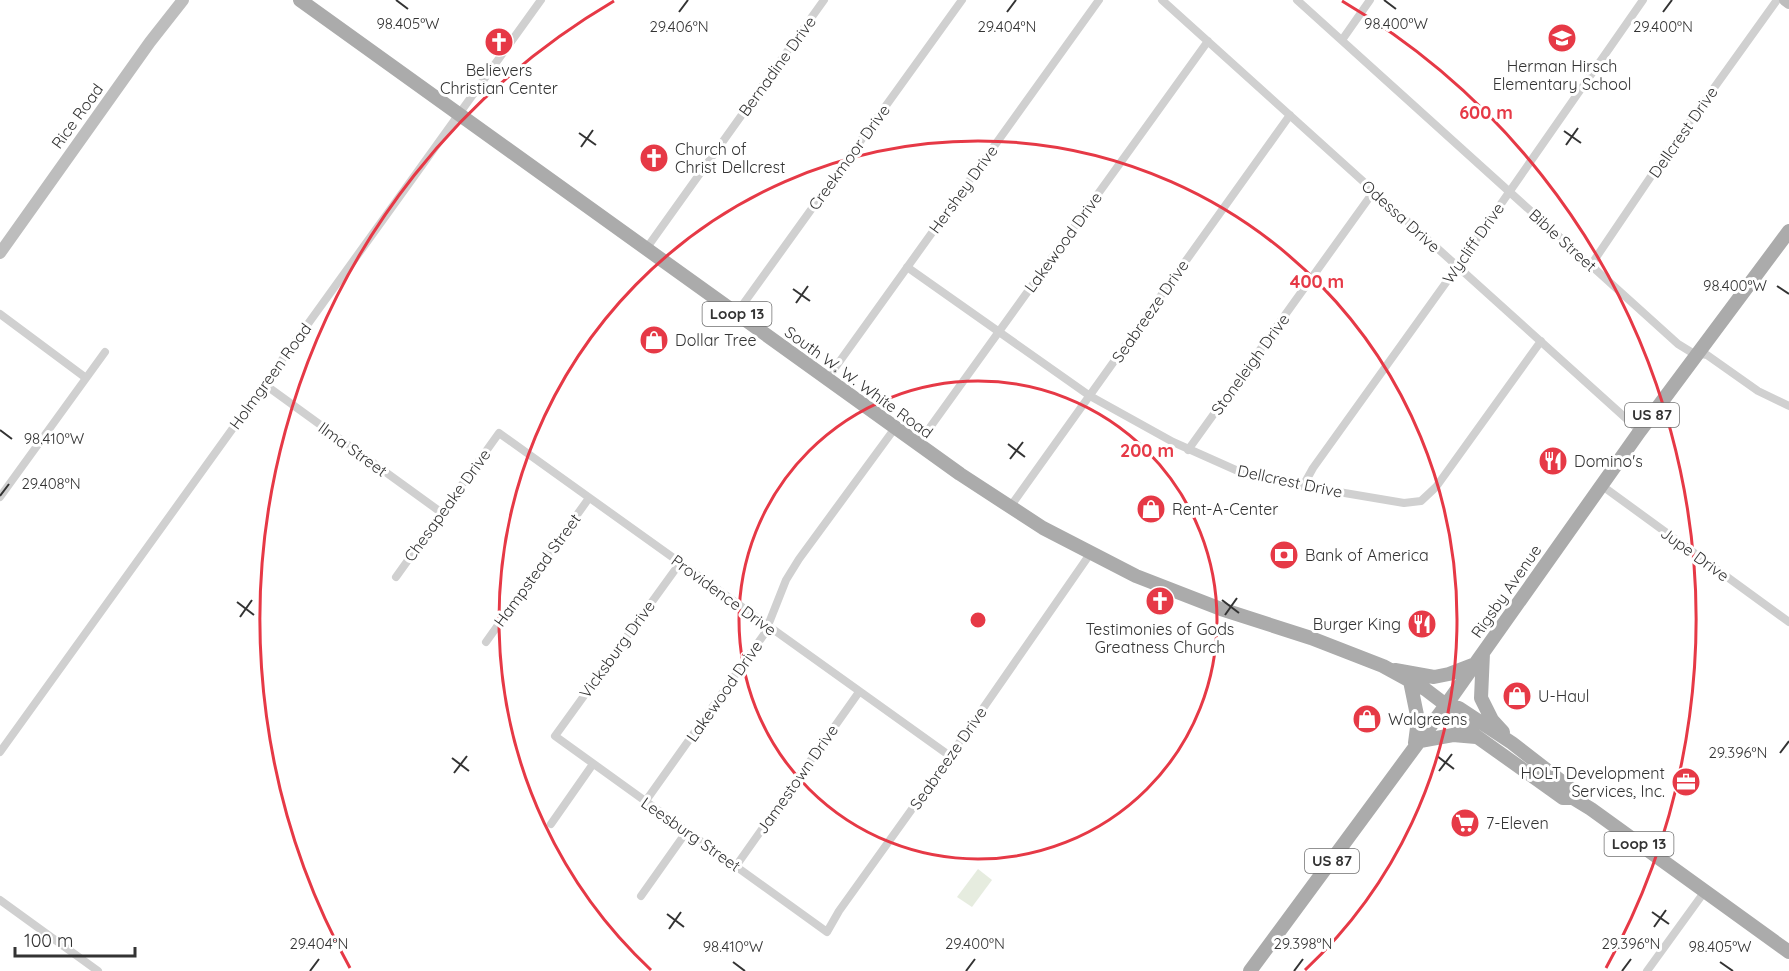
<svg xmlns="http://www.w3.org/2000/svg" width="1789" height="971" font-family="Quicksand,sans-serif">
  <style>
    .green { fill: #e6ecdf }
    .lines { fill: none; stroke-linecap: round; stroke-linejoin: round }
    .street { stroke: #d0d0d0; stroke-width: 8 }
    .secondary { stroke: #bdbdbd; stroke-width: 12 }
    .primary { stroke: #ababab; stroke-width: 14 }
    .ticks { fill: none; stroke: #333; stroke-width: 2 }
    .ring { fill: none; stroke: #e63946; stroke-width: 3 }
    .labels { text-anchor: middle; stroke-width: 6; stroke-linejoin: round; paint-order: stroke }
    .shield { fill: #fff; stroke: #707070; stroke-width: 1.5 }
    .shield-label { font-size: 15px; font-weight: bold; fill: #333 }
    .street-label { font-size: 16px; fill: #333; stroke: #fff }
    .poi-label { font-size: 16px; fill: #333; stroke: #fff; text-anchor: start }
    .ticks-label { font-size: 15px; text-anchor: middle; fill: #333; stroke: #fff; stroke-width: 6; stroke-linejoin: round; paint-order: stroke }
    .centre { fill: #e63946; stroke: #fff; stroke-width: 3 }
    .ring-label { font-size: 18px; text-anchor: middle; font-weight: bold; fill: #e63946; stroke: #fff; stroke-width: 6; stroke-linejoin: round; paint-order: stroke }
  </style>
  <rect width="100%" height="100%" fill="#fff"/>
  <path class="green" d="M978 869 992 880 972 907 957 897Z"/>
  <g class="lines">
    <path class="street" d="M1162 0 1640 431
      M1297 0 1678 344 1691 352 1707 355 1758 391 1789 406
      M1342 40 1370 0
      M646 249 824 0
      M1591 265 1658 166 1777 0
      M907 267 1090 396 1173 442 1247 475 1303 486 1404 503 1421 501 1436 487 1541 341
      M0 314 86 378
      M736 314 962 0
      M827 379 1099 0
      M264 384 442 513
      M918 444 1208 41
      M1188 450 1374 191
      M1601 485 1789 622
      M1303 486 1313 468 1450 277 1643 0
      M0 497 105 352
      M1010 507 1290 115
      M680 563 555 736 827 932 839 911 950 756 1090 554
      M396 577 499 433 950 756
      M486 642 589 498
      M0 752 541 0
      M645 802 765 633 786 580 799 559 895 428
      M551 824 593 764
      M736 866 859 692
      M641 896 687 831
      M0 900 98 971
      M1647 971 1705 891"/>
    <path class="secondary" d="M1785 0 1789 3
      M0 253 150 42 183 0"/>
    <path class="primary" d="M300 0 960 474 1043 528 1136 576 1221 609 1311 638 1383 666 1425 689 1446 705 1459 708 1512 743 1570 788 1573 798
      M1483 653 1481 698 1492 720 1503 732
      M1395 670 1434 677 1449 674 1475 664
      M1410 681 1418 720 1415 743
      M1446 705 1452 719 1563 798H1573L1591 809 1789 952
      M1420 741 1453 735 1476 737
      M1250 971 1446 705 1640 431 1789 231"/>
  </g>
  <path class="ticks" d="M396 0 408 9M1384 0 1396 9M679 12 688 0M1007 12 1016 0M1663 12 1672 0M1564 131 1581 143M579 133 596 145M1566 145 1578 128M581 147 593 130M1777 286 1789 294M793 289 810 301M796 303 808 286M0 430 12 439M1008 444 1025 457M1010 459 1023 442M0 496 9 484M1222 600 1239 613M237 602 254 615M1225 615 1237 598M240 617 252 600M1780 753 1789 741M1437 756 1454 769M452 758 469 771M1439 771 1452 754M454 773 467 756M1652 912 1669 924M667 914 684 927M1654 927 1666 910M669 929 681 912M733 962 745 971M1720 962 1733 971M310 971 319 959M966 971 975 959M1294 971 1303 959M1622 971 1631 959"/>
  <g class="ring">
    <circle cx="978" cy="620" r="239"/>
    <path d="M651 970A479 479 0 1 1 1305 970"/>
    <path d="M350 968A718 718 0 0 1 614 1M1342 1A718 718 0 0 1 1606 968"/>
  </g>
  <defs>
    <g id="school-disc" transform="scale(1.5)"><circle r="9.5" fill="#e63946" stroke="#fff"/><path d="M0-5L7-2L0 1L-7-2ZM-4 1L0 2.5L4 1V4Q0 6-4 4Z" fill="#fff"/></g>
    <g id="church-disc" transform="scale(1.5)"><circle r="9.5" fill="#e63946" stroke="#fff"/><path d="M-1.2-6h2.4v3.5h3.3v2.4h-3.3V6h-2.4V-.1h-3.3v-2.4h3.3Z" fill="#fff"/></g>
    <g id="shop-disc" transform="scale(1.5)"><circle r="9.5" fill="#e63946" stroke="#fff"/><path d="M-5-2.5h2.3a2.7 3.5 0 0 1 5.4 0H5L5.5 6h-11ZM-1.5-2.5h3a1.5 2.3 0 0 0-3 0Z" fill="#fff"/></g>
    <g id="restaurant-disc" transform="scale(1.5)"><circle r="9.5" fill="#e63946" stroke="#fff"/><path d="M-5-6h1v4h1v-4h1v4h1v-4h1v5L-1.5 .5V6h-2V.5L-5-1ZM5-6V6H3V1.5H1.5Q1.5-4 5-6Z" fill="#fff"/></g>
    <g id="bank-disc" transform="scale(1.5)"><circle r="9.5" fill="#e63946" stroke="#fff"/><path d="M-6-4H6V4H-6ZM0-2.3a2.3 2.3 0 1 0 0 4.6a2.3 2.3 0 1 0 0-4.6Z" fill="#fff"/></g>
    <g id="office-disc" transform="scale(1.5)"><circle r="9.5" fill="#e63946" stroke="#fff"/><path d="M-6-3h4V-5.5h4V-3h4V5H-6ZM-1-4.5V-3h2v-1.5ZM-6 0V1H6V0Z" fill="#fff"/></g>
    <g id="supermarket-disc" transform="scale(1.5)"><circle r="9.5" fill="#e63946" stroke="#fff"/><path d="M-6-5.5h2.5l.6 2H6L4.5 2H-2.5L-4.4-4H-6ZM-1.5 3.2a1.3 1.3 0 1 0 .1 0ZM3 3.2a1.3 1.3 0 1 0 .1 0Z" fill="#fff"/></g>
  </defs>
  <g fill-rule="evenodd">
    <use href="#school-disc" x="1562" y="38"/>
    <use href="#church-disc" x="499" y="42"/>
    <use href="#church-disc" x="654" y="158"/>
    <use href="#shop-disc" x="654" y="340"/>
    <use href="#restaurant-disc" x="1553" y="461"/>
    <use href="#shop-disc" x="1151" y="509"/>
    <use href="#bank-disc" x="1284" y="555"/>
    <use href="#church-disc" x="1160" y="601"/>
    <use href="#restaurant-disc" x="1422" y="624"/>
    <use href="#shop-disc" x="1517" y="696"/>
    <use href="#shop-disc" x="1367" y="719"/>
    <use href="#office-disc" x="1686" y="782"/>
    <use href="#supermarket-disc" x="1465" y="823"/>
  </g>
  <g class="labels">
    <g class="shield">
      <rect x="702.5" y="302" width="69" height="24" rx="4.5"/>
      <rect x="1625" y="403" width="54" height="24" rx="4.5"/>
      <rect x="1604.5" y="832" width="69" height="24" rx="4.5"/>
      <rect x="1305" y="849" width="54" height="24" rx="4.5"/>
    </g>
    <g class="shield-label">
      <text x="737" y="319">Loop 13</text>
      <text x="1652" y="420">US 87</text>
      <text x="1639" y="849">Loop 13</text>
      <text x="1332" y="866">US 87</text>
    </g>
    <g class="street-label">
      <text transform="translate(777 66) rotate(-54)" y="6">Bernadine Drive</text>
      <text transform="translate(77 116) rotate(-54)" y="6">Rice Road</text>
      <text transform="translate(1683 132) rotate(-55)" y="6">Dellcrest Drive</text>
      <text transform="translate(849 157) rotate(-54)" y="6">Creekmoor Drive</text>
      <text transform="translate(963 189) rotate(-54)" y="6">Hershey Drive</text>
      <text transform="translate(1401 216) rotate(42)" y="6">Odessa Drive</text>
      <text transform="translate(1563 240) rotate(42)" y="6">Bible Street</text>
      <text transform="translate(1063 242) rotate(-54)" y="6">Lakewood Drive</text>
      <text transform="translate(1473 243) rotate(-55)" y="6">Wycliff Drive</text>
      <text transform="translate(1150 311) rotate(-55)" y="6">Seabreeze Drive</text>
      <text transform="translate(1250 364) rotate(-54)" y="6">Stoneleigh Drive</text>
      <text transform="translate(270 376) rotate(-54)" y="6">Holmgreen Road</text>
      <text transform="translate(859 382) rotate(36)" y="6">South W. W. White Road</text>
      <text transform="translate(353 449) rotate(36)" y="6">Ilma Street</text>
      <text transform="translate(1290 481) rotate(12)" y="6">Dellcrest Drive</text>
      <text transform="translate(447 505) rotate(-54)" y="6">Chesapeake Drive</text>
      <text transform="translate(1695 554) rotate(36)" y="6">Jupe Drive</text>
      <text transform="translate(537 570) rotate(-54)" y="6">Hampstead Street</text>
      <text transform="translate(1506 591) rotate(-55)" y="6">Rigsby Avenue</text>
      <text transform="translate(724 595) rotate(36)" y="6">Providence Drive</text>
      <text transform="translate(617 649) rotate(-54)" y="6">Vicksburg Drive</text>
      <text transform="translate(724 691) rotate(-55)" y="6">Lakewood Drive</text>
      <text transform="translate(948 758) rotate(-55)" y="6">Seabreeze Drive</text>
      <text transform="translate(797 779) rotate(-55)" y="6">Jamestown Drive</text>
      <text transform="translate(691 834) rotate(35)" y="6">Leesburg Street</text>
    </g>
    <g class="poi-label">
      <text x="1562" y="72" text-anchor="middle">Herman Hirsch<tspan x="1562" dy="18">Elementary School</tspan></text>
      <text x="499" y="76" text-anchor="middle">Believers<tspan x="499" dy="18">Christian Center</tspan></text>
      <text x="675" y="155">Church of<tspan x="675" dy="18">Christ Dellcrest</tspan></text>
      <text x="675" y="346">Dollar Tree</text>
      <text x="1574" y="467">Domino's</text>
      <text x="1172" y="515">Rent-A-Center</text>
      <text x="1305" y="561">Bank of America</text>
      <text x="1401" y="630" text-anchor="end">Burger King</text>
      <text x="1160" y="635" text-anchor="middle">Testimonies of Gods<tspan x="1160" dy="18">Greatness Church</tspan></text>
      <text x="1538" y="702">U-Haul</text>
      <text x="1388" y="725">Walgreens</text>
      <text x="1665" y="779" text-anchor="end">HOLT Development<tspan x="1665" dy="18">Services, Inc.</tspan></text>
      <text x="1486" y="829">7-Eleven</text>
    </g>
  </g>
  <g class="ticks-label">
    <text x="408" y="29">98.405°W</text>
    <text x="1396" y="29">98.400°W</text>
    <text x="679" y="32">29.406°N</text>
    <text x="1007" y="32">29.404°N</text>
    <text x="1663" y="32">29.400°N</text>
    <text x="1735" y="291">98.400°W</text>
    <text x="54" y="444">98.410°W</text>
    <text x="51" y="489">29.408°N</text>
    <text x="1738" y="758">29.396°N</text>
    <text x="319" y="949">29.404°N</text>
    <text x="975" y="949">29.400°N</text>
    <text x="1303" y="949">29.398°N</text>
    <text x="1631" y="949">29.396°N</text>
    <text x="733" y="952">98.410°W</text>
    <text x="1720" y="952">98.405°W</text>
  </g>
  <circle cx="978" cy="620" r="9" class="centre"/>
  <g class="ring-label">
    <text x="1486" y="119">600 m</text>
    <text x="1317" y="288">400 m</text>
    <text x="1147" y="457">200 m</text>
  </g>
  <path d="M15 947v9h120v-9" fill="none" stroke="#333333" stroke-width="3"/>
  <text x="24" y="947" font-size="18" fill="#333333" stroke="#ffffff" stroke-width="4.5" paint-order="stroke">100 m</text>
</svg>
